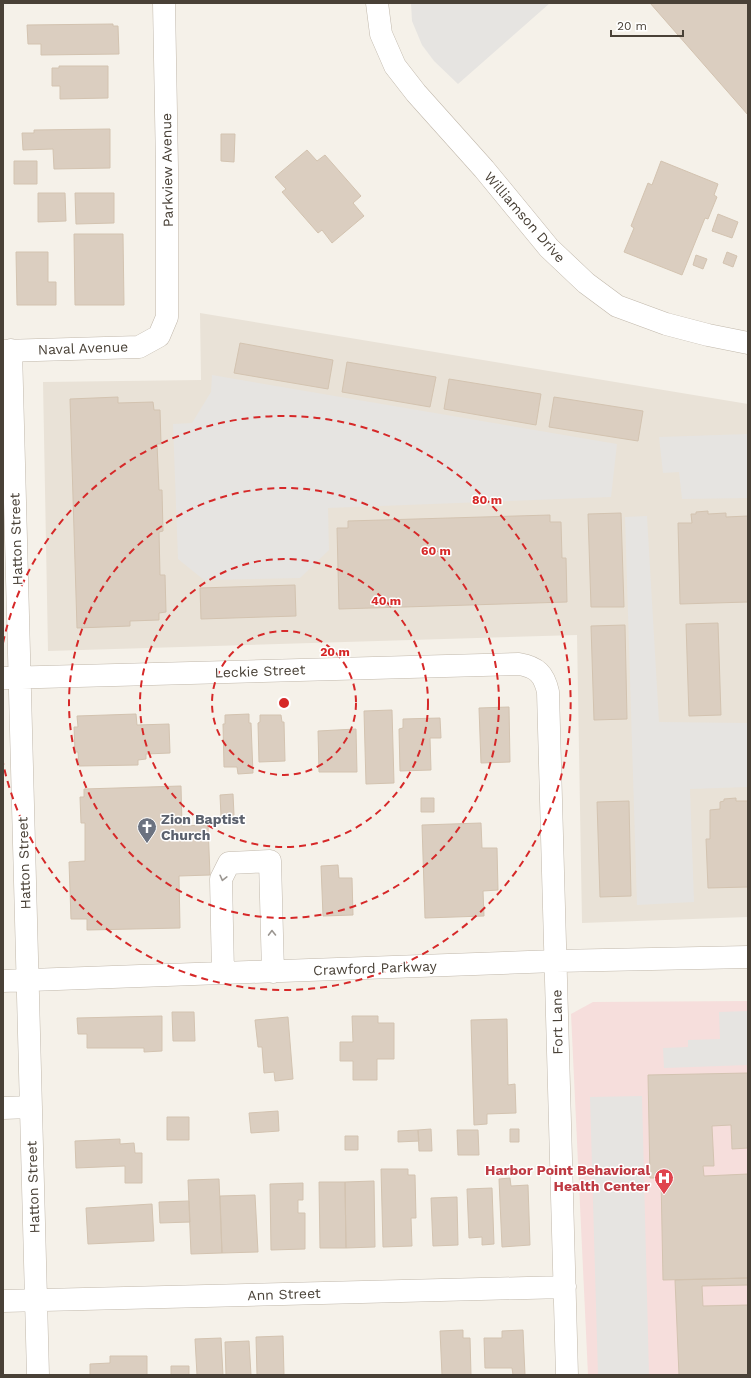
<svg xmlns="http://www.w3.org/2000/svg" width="751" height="1378" font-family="'Work Sans',sans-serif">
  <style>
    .residential { fill: #e9e2d7 }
    .medical { fill: #f6dedc }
    .parking { fill: #e6e4e1 }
    .building { fill: #dbcec0; stroke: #d3c3b0 }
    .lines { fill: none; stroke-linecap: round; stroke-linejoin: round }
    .minor-casing { stroke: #c1b8ab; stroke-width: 23 }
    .minor { stroke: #fff; stroke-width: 22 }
    .oneway { stroke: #9b9691 }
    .ring { fill: none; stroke: #d62828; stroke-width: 2; stroke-dasharray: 7 5 }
    .labels { text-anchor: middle; stroke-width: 3; stroke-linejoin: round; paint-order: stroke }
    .street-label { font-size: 14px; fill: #494137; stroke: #fff }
    .worship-label { font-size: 14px; font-weight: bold; fill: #5b616d; stroke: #fff; text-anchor: start }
    .health-label { font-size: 14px; font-weight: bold; fill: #be3a42; stroke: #fff; text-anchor: end }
    .centre { fill: #d62828; stroke: #fff; stroke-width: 2 }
    .ring-label { font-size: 12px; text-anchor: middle; font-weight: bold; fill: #d62828; stroke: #fff; stroke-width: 3; stroke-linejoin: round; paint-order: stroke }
  </style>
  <rect width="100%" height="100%" fill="#f5f1e9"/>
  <path class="residential" d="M200 313 748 404V917L582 923 577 635 48 651 43 382 201 380Z"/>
  <path class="medical" d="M748 1001V1375H588L571 1014 593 1002Z"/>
  <path class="parking" d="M411 3H550L458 84 434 61 422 45 412 21Z
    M212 375 617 444 611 497 328 508 329 550 300 578 204 580 178 559 173 424 192 423 211 392Z
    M748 434V498L682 499 679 472 663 473 659 437Z
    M647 516 659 722 748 723V787L690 789 694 902 637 905 625 517Z
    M748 1011V1065L664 1068 663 1048 688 1047V1040L720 1039 719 1012Z
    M642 1096 649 1375H598L590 1097Z"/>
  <path class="building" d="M650 3H748V115Z
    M113 24V26H118L119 54 41 55V44H28L27 25Z
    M59 66H108V98L60 99V86H52V68H59Z
    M110 129V168L54 169 53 149 23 150 22 133H34V130Z
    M221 134H235L234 162 221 161Z
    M307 150 317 161 325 155 361 196 353 203 364 216 332 243 322 230 318 233 282 192 286 189 275 177Z
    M14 161H37V184H14Z
    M661 161 718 184 714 195 717 197 708 219 705 218 682 275 624 252 634 228 631 226 648 183 652 185Z
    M38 193H65L66 221 38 222Z
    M75 193H114V223L76 224Z
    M718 214 738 222 732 238 712 231Z
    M74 234H123L124 305H75Z
    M16 252H48V282H56V305H17Z
    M727 252 737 256 733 267 723 263Z
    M696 255 707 259 703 269 693 265Z
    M240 343 333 360 328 389 234 373Z
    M347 362 436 377 430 407 342 392Z
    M449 379 541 394 536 425 444 409Z
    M118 397V403L153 402 154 410H160L161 444H157L159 490H162L163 531 159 532 160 575H165L166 612 159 613V620L130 621V626L77 628 70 399Z
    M554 397 643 411 638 441 549 427Z
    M708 511V514L726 513V517L748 516V602L680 604 678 523H692L691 514H696V512Z
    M621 513 624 607H591L588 514Z
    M550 515V522H561L562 558H566L567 602 339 609 337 528H348V521Z
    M295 585 296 616 201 619 200 588Z
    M718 623 721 715 689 716 686 624Z
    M625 625 627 719 594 720 591 626Z
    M509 707 510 762 481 763 479 708Z
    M392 710 394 783 366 784 364 711Z
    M136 714 137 725 169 724 170 753 146 754V759L138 760V765L79 766 78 752H75L74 727H78L77 716Z
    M249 714V723H251L253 773 238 774 237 767H224L223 724H225V715Z
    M260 715H281L282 722H284L285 761 259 762 258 723 260 722Z
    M440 718 441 738H430L431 770 400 771 399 729 403 728V719Z
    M356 729 357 772H319L318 731Z
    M181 786 182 826 208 825 210 875 179 876 180 928 87 930V919H71L69 862 85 861V823H81L80 797H84V789Z
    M233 794 234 815 221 816 220 795Z
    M421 798H434V812H421Z
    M736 798V801H748V887L708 888 706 839H710V810L720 809V802L724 801V799Z
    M629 801 631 896 600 897 597 802Z
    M481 823 482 848H497L498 890 483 891 484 916 425 918 422 825Z
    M338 865 339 878H352L353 915 323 916 321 866Z
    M172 1012H194L195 1041H173Z
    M162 1016V1051L144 1052V1048H87V1034H78L77 1018Z
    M352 1016H378V1023H394V1059H377V1080H353V1061H340V1042H353Z
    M288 1017 293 1079 275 1081 274 1072 264 1073 262 1047H258L255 1020Z
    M507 1019 508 1085 515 1084 516 1113 487 1114V1124L474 1125 471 1020Z
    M748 1073V1148L732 1149 731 1125 712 1126 714 1166H703L704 1176 748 1174V1278L663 1280 661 1178H650L648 1075Z
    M278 1111 279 1131 251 1133 249 1113Z
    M167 1117H189V1140H167Z
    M431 1129 432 1151H419L418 1130Z
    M510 1129H519V1142H510Z
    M418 1130 419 1141 398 1142V1131Z
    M457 1130H478L479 1155H458Z
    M345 1136H358V1150H345Z
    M120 1139V1144L134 1143 135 1153H142V1183H125V1166L76 1168 75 1141Z
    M381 1169H408V1175H415L416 1218H411L412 1246 383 1247Z
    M510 1178 511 1186 528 1185 530 1245 502 1247 499 1179Z
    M219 1179 222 1253 191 1254 188 1180Z
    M374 1181 375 1247 346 1248 345 1182Z
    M319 1182H345L346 1248H320Z
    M303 1183V1200H298V1213H305V1249L271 1250 270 1184Z
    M492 1188 494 1244 482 1245V1237L469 1238 467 1189Z
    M255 1195 258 1252 222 1253 220 1196Z
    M457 1197 458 1245 433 1246 431 1198Z
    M189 1201 190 1222 160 1223 159 1202Z
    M152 1204 154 1241 88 1244 86 1208Z
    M748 1278V1285L702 1286 703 1306 748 1305V1375H679L675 1280Z
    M463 1330V1338H470L471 1375H442L440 1331Z
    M523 1330 525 1375H513L512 1368H485L484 1338H502V1331Z
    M283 1336 284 1375H257L256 1337Z
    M221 1338 223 1375H197L195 1339Z
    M249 1341 251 1375H226L225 1342Z
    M110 1356H147V1375H90V1364L110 1363Z
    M171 1366H189V1375H171Z"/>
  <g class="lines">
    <g class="minor-casing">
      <path id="minor" d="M377 3 381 34 395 66 416 93 484 169 549 248 586 283 617 306 666 324 708 335 748 343
        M11 350 38 1375
        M3 351 139 347 159 336 167 317V168L164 3
        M3 678 519 664C537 667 544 674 548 692L567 1375
        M223 973 221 879 229 863 270 861 273 972
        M3 981 556 961 748 957
        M3 1108 31 1107
        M3 1301 565 1287"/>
    </g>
    <use href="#minor" class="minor"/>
  </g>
  <defs><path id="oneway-chevron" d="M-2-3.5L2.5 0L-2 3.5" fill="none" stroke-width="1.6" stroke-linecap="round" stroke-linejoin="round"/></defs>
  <g class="oneway">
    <use href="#oneway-chevron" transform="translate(223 878) rotate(104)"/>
    <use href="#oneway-chevron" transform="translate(272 933) rotate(-91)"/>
  </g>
  <g class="ring">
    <circle cx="284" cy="703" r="72"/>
    <circle cx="284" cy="703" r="144"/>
    <circle cx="284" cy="703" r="215"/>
    <path d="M3 643A287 287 0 1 1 3 763"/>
  </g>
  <defs>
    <g id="church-pin" transform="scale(1)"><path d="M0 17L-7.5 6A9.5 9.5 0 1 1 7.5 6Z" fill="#6b7280" stroke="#fff"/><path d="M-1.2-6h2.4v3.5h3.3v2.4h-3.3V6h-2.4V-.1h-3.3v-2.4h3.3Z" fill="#fff"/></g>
    <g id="hospital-pin" transform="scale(1)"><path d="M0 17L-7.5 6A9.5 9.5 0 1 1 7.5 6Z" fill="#e0444e" stroke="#fff"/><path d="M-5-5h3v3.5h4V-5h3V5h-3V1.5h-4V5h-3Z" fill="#fff"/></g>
  </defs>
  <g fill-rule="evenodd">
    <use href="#church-pin" x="147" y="827"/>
    <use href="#hospital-pin" x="664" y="1178"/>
  </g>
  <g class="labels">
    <g class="street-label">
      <text transform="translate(167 170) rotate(-91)" y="5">Parkview Avenue</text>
      <text transform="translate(525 217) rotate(49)" y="5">Williamson Drive</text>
      <text transform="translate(83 348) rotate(-2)" y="5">Naval Avenue</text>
      <text transform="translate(16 539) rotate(-92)" y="5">Hatton Street</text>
      <text transform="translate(260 671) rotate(-2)" y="5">Leckie Street</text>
      <text transform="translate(24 863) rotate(-92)" y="5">Hatton Street</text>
      <text transform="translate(375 968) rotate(-2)" y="5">Crawford Parkway</text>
      <text transform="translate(557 1022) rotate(-91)" y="5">Fort Lane</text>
      <text transform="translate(33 1187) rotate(-92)" y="5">Hatton Street</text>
      <text transform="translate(284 1294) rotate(-2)" y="5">Ann Street</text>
    </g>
    <g class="worship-label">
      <text x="161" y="824">Zion Baptist<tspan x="161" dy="16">Church</tspan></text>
    </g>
    <g class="health-label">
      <text x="650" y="1175">Harbor Point Behavioral<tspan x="650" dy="16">Health Center</tspan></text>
    </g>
  </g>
  <circle cx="284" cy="703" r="6" class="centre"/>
  <g class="ring-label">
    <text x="487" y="504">80 m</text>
    <text x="436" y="555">60 m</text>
    <text x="386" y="605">40 m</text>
    <text x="335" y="656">20 m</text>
  </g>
  <rect width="751" height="1378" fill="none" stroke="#494137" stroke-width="8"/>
  <path d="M611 30v6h72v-6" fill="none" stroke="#494137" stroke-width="2"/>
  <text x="617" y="30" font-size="12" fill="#494137" stroke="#ffffff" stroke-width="3" paint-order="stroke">20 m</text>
</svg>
